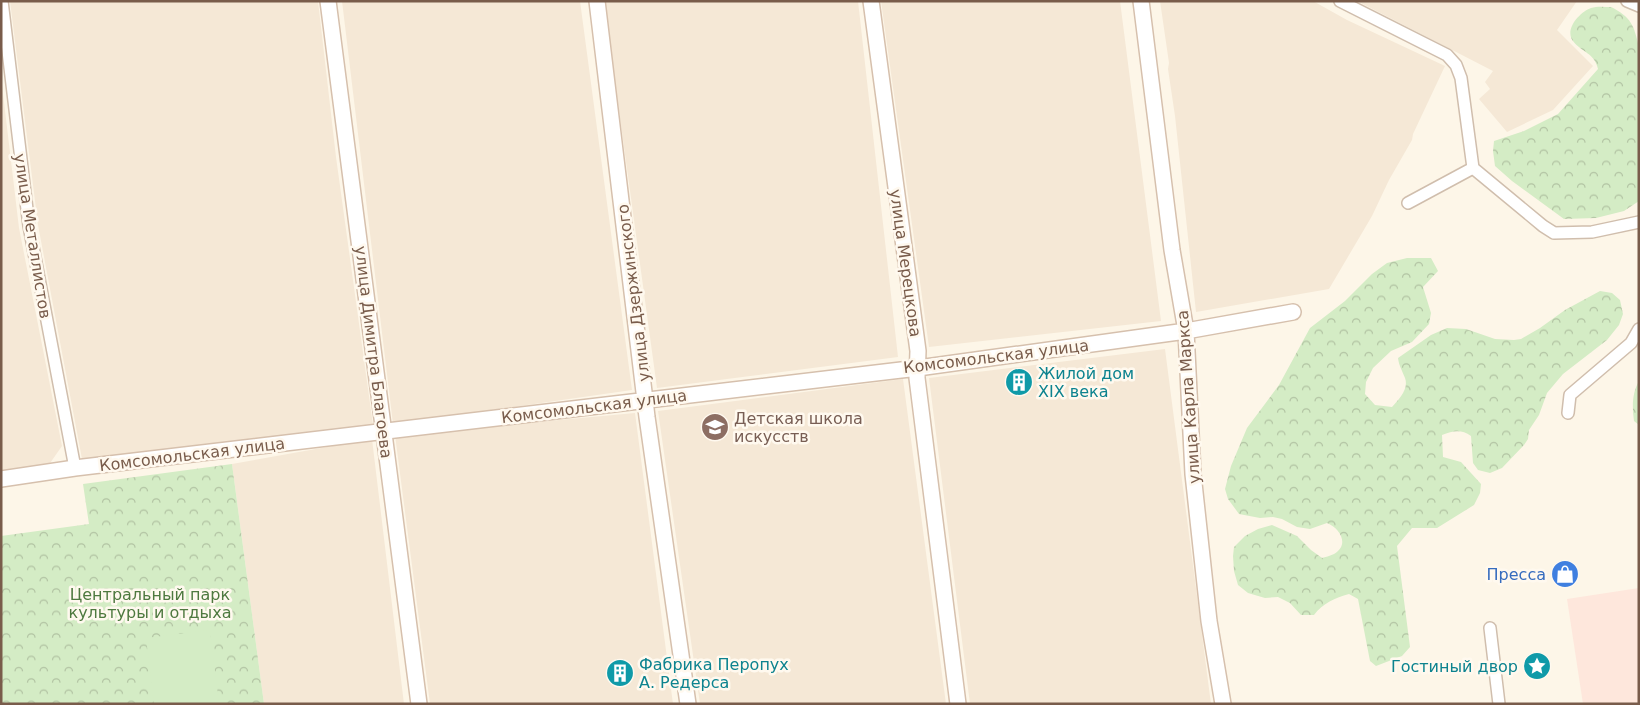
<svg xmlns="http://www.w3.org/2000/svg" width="1640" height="705" font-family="'DejaVu Sans',sans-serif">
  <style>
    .residential { fill: #f5e8d6 }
    .commercial { fill: #fee7dc }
    .forest { fill: url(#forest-crowns) }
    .garden { fill: #d4ecc5 }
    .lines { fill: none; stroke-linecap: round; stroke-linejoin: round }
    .street-casing { stroke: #d0bead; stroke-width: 14 }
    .secondary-casing { stroke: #d6c0ad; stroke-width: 18 }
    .street { stroke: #fff; stroke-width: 11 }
    .secondary { stroke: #fff; stroke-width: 15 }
    .labels { text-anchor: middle; stroke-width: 5; stroke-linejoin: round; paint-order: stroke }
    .street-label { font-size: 16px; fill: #795c4b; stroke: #fff9ef }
    .culture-label { font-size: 16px; fill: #0d838f; stroke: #fff9ef; text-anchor: start }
    .education-label { font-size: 16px; fill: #785e54; stroke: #fff9ef; text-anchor: start }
    .shop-label { font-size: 16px; fill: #366cbe; stroke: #fff9ef; text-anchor: end }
    .park-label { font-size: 16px; fill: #4e793f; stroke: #fff9ef }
  </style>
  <defs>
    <pattern id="forest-crowns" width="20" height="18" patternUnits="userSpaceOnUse" patternTransform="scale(1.25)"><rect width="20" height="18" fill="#d4ecc5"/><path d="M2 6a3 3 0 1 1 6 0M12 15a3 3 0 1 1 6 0" fill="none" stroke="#b1c2a2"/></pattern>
  </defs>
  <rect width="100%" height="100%" fill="#fdf6e8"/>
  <path class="residential" d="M10 1H318L336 157 373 425 82 459 38 225Z
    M342 1H580L632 390 393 424Z
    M604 1H858L898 357 657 388Z
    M881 1H1120L1161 321 929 347Z
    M1160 1H1313L1347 20 1445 66 1413 134 1412 140 1389 180 1372 216 1329 289 1196 312 1175 116 1168 69 1169 63Z
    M1357 1H1577L1557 30 1593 66 1553 110 1507 132 1479 99 1490 89 1485 82 1493 71Z
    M1 77 19 228 62 446 48 466 1 472Z
    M1165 349 1211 704H970L929 378Z
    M903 379 946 704H700L658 411Z
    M635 413 673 704H430L395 435Z
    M372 439 404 704H264L232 464Z"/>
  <path class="commercial" d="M1639 588V704H1583L1567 599Z"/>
  <path class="forest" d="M1611 7C1631 17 1634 25 1639 47V201L1624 211 1596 218 1564 219 1512 181 1495 166 1493 151 1494 141 1524 131 1558 114 1598 69C1595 53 1581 52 1573 41 1564 29 1580 12 1591 8 1597 6 1605 7 1611 7Z
    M1407 258H1431L1438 271 1423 287 1431 313 1429 324 1412 342 1391 351 1373 368 1366 382 1365 394 1375 405 1392 407C1399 399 1409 389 1405 378 1402 370 1399 366 1398 358L1431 335 1447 328 1466 329 1495 339 1514 340 1521 339 1540 328 1565 310 1600 291 1612 293 1620 300 1623 314 1619 325 1607 340 1563 374 1547 393 1539 415 1529 430 1528 439 1524 445 1502 468 1490 473 1478 470 1473 463 1471 436C1461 429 1453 431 1442 435L1443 457 1461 462 1481 484 1480 493 1474 505 1437 528H1412L1397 546 1410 647 1402 656 1376 666 1370 661 1358 599 1349 594C1335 598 1323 603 1314 615H1301L1290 603 1278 597 1265 598 1248 593 1238 585 1234 571 1233 556 1234 547 1245 536 1258 529 1272 525 1297 536 1311 550 1322 558C1325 557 1330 556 1334 554 1350 545 1340 528 1327 523L1310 529 1297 527 1282 519 1273 517 1260 518 1239 514 1228 499 1225 489 1231 466 1247 428 1279 385 1310 328 1345 301 1372 274 1387 263Z
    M1639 381V425L1634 421C1632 407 1632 393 1639 381Z
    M232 464 264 704H1V536L89 524 83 484Z"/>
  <path class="garden" d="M210 630 219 704H154L146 638Z"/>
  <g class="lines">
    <g class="street-casing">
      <path id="street" d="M2 1 29 226 75 468
        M1340 1 1447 55 1456 65 1461 78 1473 168
        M1627 1 1639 6
        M1473 168 1543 226 1554 233 1592 232 1639 222
        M1408 203 1473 168
        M1568 413 1570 395 1631 343 1639 329
        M1490 628 1499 704"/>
    </g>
    <g class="secondary-casing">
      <path id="secondary" d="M328 1 419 704
        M597 1 647 417 688 704
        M871 1 918 351 917 378 958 704
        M1141 1 1172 250 1186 331 1193 474 1209 621 1223 704
        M1 479 75 468 918 368 1186 331 1293 312"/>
    </g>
    <use href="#street" class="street"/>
    <use href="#secondary" class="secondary"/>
  </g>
  <defs>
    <g id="building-disc" transform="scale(1.4375)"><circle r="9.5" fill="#0f9aa8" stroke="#fff9ef"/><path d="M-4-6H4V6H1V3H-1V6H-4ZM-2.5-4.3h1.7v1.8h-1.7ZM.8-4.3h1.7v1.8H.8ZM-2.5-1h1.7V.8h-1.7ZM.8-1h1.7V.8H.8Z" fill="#fff"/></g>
    <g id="school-disc" transform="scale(1.4375)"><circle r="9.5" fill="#8d6e63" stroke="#fff9ef"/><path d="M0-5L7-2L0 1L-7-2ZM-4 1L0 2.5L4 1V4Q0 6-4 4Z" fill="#fff"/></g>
    <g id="shop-disc" transform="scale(1.4375)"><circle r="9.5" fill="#3f7fe0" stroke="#fff9ef"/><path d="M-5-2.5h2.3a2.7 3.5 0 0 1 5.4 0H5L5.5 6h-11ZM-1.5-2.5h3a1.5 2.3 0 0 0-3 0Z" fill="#fff"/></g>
    <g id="sight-disc" transform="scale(1.4375)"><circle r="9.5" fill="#0f9aa8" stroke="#fff9ef"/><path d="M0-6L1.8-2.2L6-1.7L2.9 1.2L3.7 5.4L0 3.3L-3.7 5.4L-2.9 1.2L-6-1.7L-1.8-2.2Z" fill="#fff"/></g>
  </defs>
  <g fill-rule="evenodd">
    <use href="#building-disc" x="1019" y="382"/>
    <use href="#school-disc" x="715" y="427"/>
    <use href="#shop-disc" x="1565" y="574"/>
    <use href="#sight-disc" x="1537" y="666"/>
    <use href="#building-disc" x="620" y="673"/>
  </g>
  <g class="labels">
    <g class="street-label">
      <text transform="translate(33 236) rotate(81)" y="6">улица Металлистов</text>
      <text transform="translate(906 263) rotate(82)" y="6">улица Мерецкова</text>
      <text transform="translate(633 293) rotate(-97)" y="6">улица Дзержинского</text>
      <text transform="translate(374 352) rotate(83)" y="6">улица Димитра Благоева</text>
      <text transform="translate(996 356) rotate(-7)" y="6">Комсомольская улица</text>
      <text transform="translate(1188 397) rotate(-94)" y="6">улица Карла Маркса</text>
      <text transform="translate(594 406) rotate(-7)" y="6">Комсомольская улица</text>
      <text transform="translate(192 454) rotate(-7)" y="6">Комсомольская улица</text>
    </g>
    <g class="culture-label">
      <text x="1038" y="379">Жилой дом<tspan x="1038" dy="18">XIX века</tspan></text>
      <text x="639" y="670">Фабрика Перопух<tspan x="639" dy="18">А. Редерса</tspan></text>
      <text x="1518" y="672" text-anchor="end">Гостиный двор</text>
    </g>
    <g class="education-label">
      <text x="734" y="424">Детская школа<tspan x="734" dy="18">искусств</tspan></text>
    </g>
    <g class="shop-label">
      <text x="1546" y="580">Пресса</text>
    </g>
    <g class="park-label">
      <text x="150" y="600">Центральный парк<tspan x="150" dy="18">культуры и отдыха</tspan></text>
    </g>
  </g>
  <rect width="1640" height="705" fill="none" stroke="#795c4b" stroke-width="5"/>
</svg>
